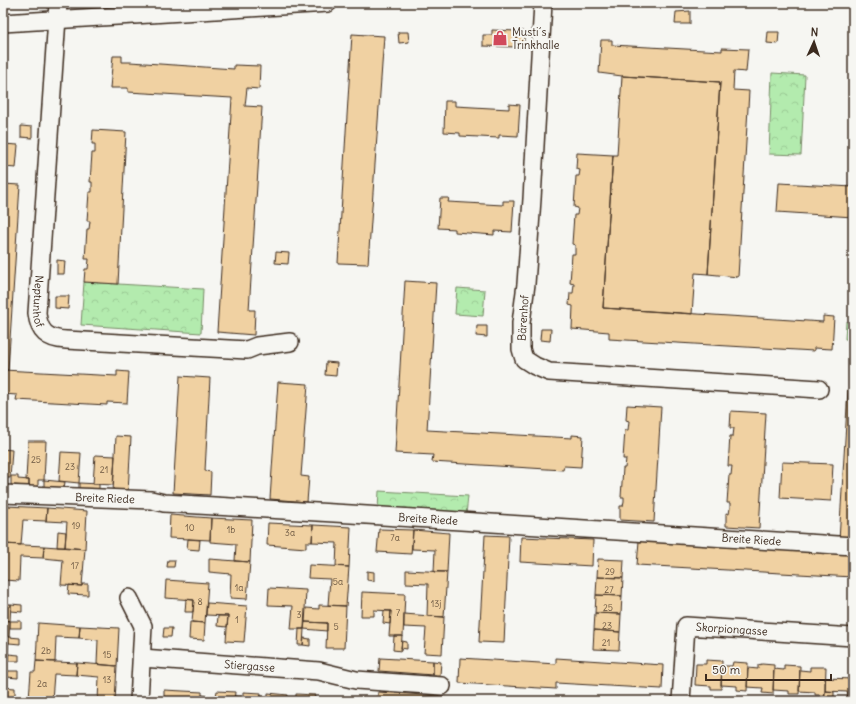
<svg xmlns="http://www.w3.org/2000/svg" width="856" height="704" font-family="Delius,sans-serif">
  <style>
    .forest { fill: url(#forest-crowns); stroke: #778a66 }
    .building { fill: #f0d1a2; stroke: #3b2a1e }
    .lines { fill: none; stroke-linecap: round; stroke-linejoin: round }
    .minor-casing { stroke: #3b2a1e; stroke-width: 20 }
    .minor { stroke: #f6f6f2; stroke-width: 17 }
    .labels { text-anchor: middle; stroke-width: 4; stroke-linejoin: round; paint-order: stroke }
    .number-label { font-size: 9px; fill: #68543f }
    .poi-label { font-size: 11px; fill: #3b2a1e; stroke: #f6f6f2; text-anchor: start }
    .street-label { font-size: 11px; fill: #3b2a1e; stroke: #f6f6f2 }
  </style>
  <defs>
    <pattern id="forest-crowns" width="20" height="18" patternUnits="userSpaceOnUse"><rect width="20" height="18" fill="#b3ebae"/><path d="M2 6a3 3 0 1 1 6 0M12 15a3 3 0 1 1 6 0" fill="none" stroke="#9bca95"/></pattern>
  </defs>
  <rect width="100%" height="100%" fill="#f6f6f2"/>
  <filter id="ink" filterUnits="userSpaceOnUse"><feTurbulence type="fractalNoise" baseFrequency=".025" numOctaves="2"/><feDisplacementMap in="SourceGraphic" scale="8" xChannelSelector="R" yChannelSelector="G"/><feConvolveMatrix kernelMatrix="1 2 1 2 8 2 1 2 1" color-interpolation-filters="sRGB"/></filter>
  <g filter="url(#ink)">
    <path class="forest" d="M772 73 805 75 801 155 769 154Z
      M84 282 203 289 201 333 81 325Z
      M457 288 485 290 483 316 455 314Z
      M846 322H853V340L845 339Z
      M379 491 468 496 466 515 378 510Z"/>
    <path class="building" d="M690 11V24H675L676 12Z
      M492 30 517 31 516 47 483 46V35H492Z
      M517 31H524V48L516 47Z
      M398 32H408L409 42 399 43Z
      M768 32H779L778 44 767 43Z
      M352 34 384 36 368 264 338 263Z
      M601 40H612V45L722 51V48L748 49 746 72 734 71 733 90 749 91 738 277 708 274 720 82 622 76 599 73Z
      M113 56H122V62H130L234 69V65L260 66 259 89 247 88 245 106 262 107 249 310H255L254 335 217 332 232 98 128 92V88H110Z
      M622 76 720 82 708 274 695 273 692 314 603 308 613 155H617Z
      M445 101H455V106L509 109V104L520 105 518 136 499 135V138L460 136V133L444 132Z
      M21 126 32 127V138L21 137Z
      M93 130 126 132 118 284 84 282 85 269H88L89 259H85L87 229H89L90 221H87L89 192H92V182H90L92 153H95V144H92Z
      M3 144 18 145 16 168 4 167V183Z
      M577 153 613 155 603 308 823 322V316L834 317 832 349 814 348V351L609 339V332L572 329 573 306 569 305 570 293H573L574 284 570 283 572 254H575V245L572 244 574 215H577L578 208 574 207 576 176H579L580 170 576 169Z
      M779 183 853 187V217L777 212Z
      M3 184 20 185 8 370H3Z
      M440 198H449L448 202 503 205V201H514L512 232 494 231V235L455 232V229L438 228Z
      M276 252 289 253 288 264 275 263Z
      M57 260 65 261 64 274H57Z
      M405 281 436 283 427 430 572 438V435L583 436 581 467 564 466 563 470 432 462 433 455 395 453Z
      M55 296H69L68 309 55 308Z
      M477 326H487V337L476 336Z
      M541 329H551L550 341 540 340Z
      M326 362 337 363 336 376 325 375Z
      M3 370 117 376V371L129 372 127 403 107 402V405L16 400 17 395 3 394Z
      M180 376 210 378 205 471 211 472 210 495 173 493Z
      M278 382 308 384 301 476 309 477 307 502 270 499Z
      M848 389 853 390V541H839Z
      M627 405 661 407 654 522 620 520V506H623L624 501V497H621L623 468H625L626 459H623L625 430H628L629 421 626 420Z
      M731 411 766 413 759 528 726 526V513L729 514 730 508V503H727L729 475H731L732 466H728L730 436H733L734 428H730Z
      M116 436 131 437 128 493 113 492Z
      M28 441H46L44 480H38V488L29 487V480H26Z
      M3 449 12 450 10 478H3Z
      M61 452 81 453 79 483 59 481Z
      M95 455 115 456 113 485 93 484Z
      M782 462 833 464 831 501 780 498Z
      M11 476H18V479L29 480V486L11 485Z
      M44 480 65 482 64 488 52 487V489L44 488Z
      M79 483 99 484V491L79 490Z
      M6 506 47 508 46 521 23 520 21 545 4 544Z
      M47 508 87 511 85 549 65 547 67 522 46 521Z
      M170 515 211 518 210 540 169 538Z
      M211 518 252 520 250 562 235 561 236 544 210 542Z
      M268 523 313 525 312 542H306V548L267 545Z
      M313 525 351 527 349 567 336 566 337 543 312 542Z
      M379 529 413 530 411 554 377 552Z
      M413 530 449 533 447 572H434L435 550 412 549Z
      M58 531 66 532 65 547H57Z
      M485 535 509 536 504 643 479 642Z
      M521 537 593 540 592 566 520 562Z
      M188 539 200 540 199 550 187 549Z
      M639 541 853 553V577L637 565Z
      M4 544 44 546 43 558 20 557 19 581 3 580Z
      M44 546 85 549 82 586 61 585 63 560 43 558Z
      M209 559 250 562 247 599 230 598 231 574 209 572Z
      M598 559 624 560 623 578 597 577Z
      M168 560H175L174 567H167Z
      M309 565 349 567 346 606 328 605 330 579 308 578Z
      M406 570 447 572 444 617 427 616 428 584 406 583Z
      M367 571 374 572V581L367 580Z
      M597 577 623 578 622 596 596 595Z
      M166 580 208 583 205 623 192 622 194 600 165 598Z
      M82 584H88V595L68 594 69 585 82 586Z
      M269 588 306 590 304 629H291L293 606 268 605Z
      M362 592 405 594 403 636H389L391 611 374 610V616H361Z
      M596 595 622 596 621 614 595 613Z
      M186 599 194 600 193 612H185Z
      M207 603 247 606 244 642 226 641 228 616 206 615Z
      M3 604H11L10 621 3 620Z
      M11 604 22 605V612L11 611Z
      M319 605 346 606 344 648H326L327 623 305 622 306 608 319 609Z
      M384 611H391L390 624 383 623Z
      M595 613 621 614 620 632 594 630Z
      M404 614 444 617 442 654 424 653 426 628 404 627Z
      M218 616H228L227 627 217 626Z
      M3 620 10 621 9 637H3Z
      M10 621H21V628H10Z
      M190 622 205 623 204 640 189 639Z
      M305 622 327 623V631L304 629Z
      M38 623 80 626 79 638 56 637 55 662 36 661Z
      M80 626 119 628 117 666 97 664 98 640 79 638Z
      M164 628H172L171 637H163Z
      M299 629H304L303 645H298Z
      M594 630 620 632 619 650 593 649Z
      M394 636H402L401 651 393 650Z
      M3 637H9L8 654H3Z
      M9 637 20 638V644L9 643Z
      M304 638 310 639V646L303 645Z
      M402 641 407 642V649L401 648Z
      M3 654H8L7 671H3Z
      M8 654 19 655V661H8Z
      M380 658 433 661V675L379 671Z
      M460 658 556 664V658L663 665 662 689 556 683V689L459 683Z
      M706 660 722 661 721 689H711V686L695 685 696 664H706Z
      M36 661 77 663 76 675 54 674 52 700 29 699 31 672H35Z
      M433 661 441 662 440 675H433Z
      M733 662 748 663 747 691 737 690V686L721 685 722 666H732Z
      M77 663 117 666 115 701H98L99 677 76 675Z
      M762 664 774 665 773 694 762 693 763 688 747 687 748 668 758 669V665Z
      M784 665 800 666 799 694H789V691L773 690 774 669 784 670Z
      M810 667H826L825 695H815V692L799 691 800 670 810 671Z
      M3 671H7V687H3Z
      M7 671H18V678L7 677Z
      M825 678 853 679V701H847L848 692 825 691Z
      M3 687 15 688V701L3 700Z
      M164 690 202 692V701H164Z
      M217 691 235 692 234 701H209V696H216Z
      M825 691 834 692V699L824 698Z
      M243 692 261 693V701H234V696L243 697Z
      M378 692 439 696 438 701H377Z
      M268 693 288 695 287 701H261V698L268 699Z
      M296 694 315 695 314 701H287H296Z
      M202 695 209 696V701H202Z
      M34 699 52 700 71 701H34Z"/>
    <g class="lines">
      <g class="minor-casing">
        <g id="minor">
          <path id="s1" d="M58 3 37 313C39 332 47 339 66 340L247 350 257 346 290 342"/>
          <path d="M543 3 532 199 526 284 521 323V349L524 359 535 366 549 372 819 389"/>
          <path d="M3 23 328 3"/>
          <path id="s2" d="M3 494 151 500 164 503 351 514 853 546"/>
          <path d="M129 598 143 626 139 701"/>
          <path id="s3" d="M142 658 319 671 356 680 442 686"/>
          <path id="s4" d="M681 701 686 626 853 637"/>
        </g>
      </g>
      <use href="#minor" class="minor"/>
    </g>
  </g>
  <defs>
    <g id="shop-bare" transform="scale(1.2)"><path d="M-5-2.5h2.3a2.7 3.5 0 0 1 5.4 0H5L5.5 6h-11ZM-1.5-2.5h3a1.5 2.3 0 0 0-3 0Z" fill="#d1495b" stroke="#f6f6f2" stroke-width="2.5" paint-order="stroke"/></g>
  </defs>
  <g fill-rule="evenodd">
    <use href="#shop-bare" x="500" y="38"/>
  </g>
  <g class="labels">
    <g class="number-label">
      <text x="36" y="463">25</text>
      <text x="70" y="470">23</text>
      <text x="104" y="473">21</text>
      <text x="76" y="529">19</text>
      <text x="190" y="531">10</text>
      <text x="231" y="533">1b</text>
      <text x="290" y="536">3a</text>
      <text x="395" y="541">7a</text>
      <text x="75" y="569">17</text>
      <text x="610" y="575">29</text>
      <text x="338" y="585">5a</text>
      <text x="239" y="591">1a</text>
      <text x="609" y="593">27</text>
      <text x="200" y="605">8</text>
      <text x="436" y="607">13j</text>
      <text x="608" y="611">25</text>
      <text x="398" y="616">7</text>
      <text x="299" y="618">3</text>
      <text x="237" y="623">1</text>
      <text x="607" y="629">23</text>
      <text x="336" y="630">5</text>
      <text x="606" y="646">21</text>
      <text x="46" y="654">2b</text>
      <text x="107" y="658">15</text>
      <text x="107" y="683">13</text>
      <text x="42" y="687">2a</text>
    </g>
    <g class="poi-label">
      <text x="512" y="36">Musti´s<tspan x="512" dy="13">Trinkhalle</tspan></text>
    </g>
    <g class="street-label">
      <text dy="4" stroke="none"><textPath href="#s1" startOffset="299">Neptunhof</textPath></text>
      <text transform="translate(523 318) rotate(-86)" y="4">Bärenhof</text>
      <text dy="4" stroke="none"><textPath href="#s2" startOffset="102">Breite Riede</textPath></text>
      <text dy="4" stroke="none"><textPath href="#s2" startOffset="426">Breite Riede</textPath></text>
      <text dy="4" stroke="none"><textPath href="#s2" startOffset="750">Breite Riede</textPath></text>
      <text dy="4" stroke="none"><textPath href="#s4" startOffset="121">Skorpiongasse</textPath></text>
      <text dy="4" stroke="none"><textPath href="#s3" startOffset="108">Stiergasse</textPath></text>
    </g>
  </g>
  <rect width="856" height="704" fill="none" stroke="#f6f6f2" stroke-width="16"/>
  <rect x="8" y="8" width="840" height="688" fill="none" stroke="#3b2a1e" stroke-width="1.5" filter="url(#ink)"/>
  <g transform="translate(814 42) rotate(3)" stroke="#f6f6f2" stroke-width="3" paint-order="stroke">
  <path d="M0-3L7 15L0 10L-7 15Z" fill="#3b2a1e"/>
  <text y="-6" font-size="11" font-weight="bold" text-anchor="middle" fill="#3b2a1e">N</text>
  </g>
  <path d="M706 674v6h125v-6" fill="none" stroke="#3b2a1e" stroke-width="2"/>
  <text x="712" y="674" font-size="12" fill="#3b2a1e" stroke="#f6f6f2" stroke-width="3" paint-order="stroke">50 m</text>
</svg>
